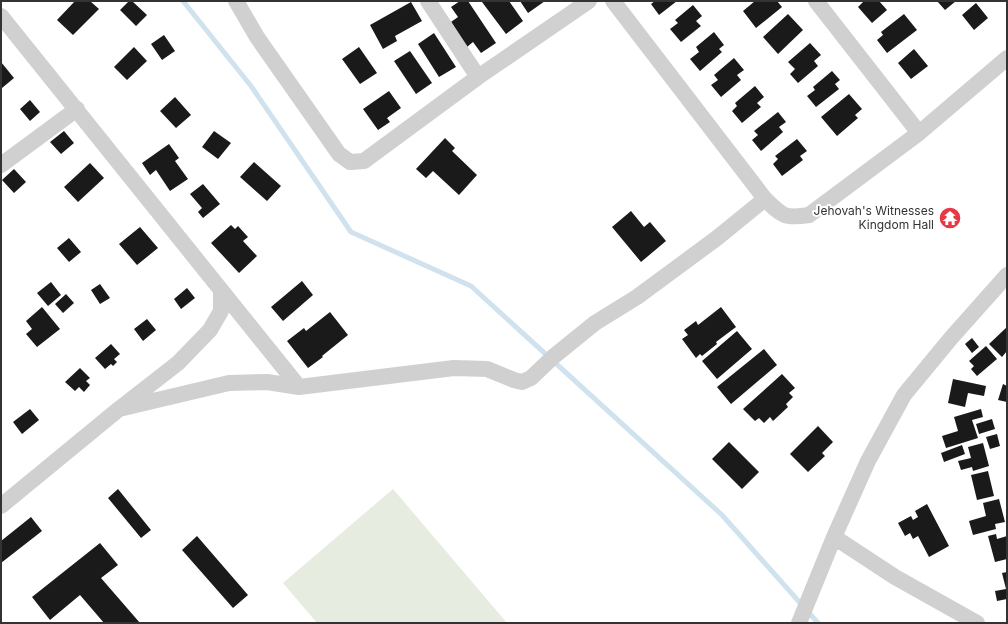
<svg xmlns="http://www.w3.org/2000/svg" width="1008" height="624" font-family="Inter,sans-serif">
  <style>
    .green { fill: #e6ecdf }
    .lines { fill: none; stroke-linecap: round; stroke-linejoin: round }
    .stream { stroke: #cfe2ee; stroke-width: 5 }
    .building { fill: #1a1a1a }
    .street { stroke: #d0d0d0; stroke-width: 16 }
    .labels { text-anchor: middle; stroke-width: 4; stroke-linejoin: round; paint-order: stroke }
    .poi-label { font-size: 12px; fill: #333; stroke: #fff; text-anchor: end }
  </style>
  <rect width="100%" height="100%" fill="#fff"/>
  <path class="green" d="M393 489 507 623H317L283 583Z"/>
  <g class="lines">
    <path class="stream" d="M183 1 251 86 351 232 471 286 722 515 818 623"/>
  </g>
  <path class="building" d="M75 1H90L99 9 73 35 57 20Z
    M129 1H132L147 15 136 26 120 10Z
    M460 1H468L496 43 481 53 473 42 467 47 451 22 458 17 451 7Z
    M483 1H509L523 21 506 34 482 2Z
    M520 1H545L528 13Z
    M655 1H677L659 15 651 4Z
    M755 1H777L782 7 756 28 743 11Z
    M864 1H879L887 10 872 23 858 7Z
    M937 1H956L945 10Z
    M411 2 422 21 395 36 397 41 383 49 370 25Z
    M976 3 988 18 974 30 962 15Z
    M693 5 702 16 696 21 701 26 681 42 670 29 678 23 675 20Z
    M788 14 803 30 778 54 763 37Z
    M904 14 917 30 887 53 877 40 883 35 881 32Z
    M714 32 724 45 719 49 722 52 700 71 690 59 699 52 696 47Z
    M434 33 456 67 439 77 418 44Z
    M164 35 175 51 162 60 151 44Z
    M810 43 821 55 814 61 818 66 798 83 790 74 795 69 788 62Z
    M134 47 147 61 127 80 114 67Z
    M359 47 377 73 360 84 342 59Z
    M914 49 928 66 911 79 898 63Z
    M410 51 432 83 416 94 394 61Z
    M734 58 744 70 737 75 741 80 721 97 711 85 718 80 714 75Z
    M1 62 14 78 2 88 1 87Z
    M832 71 840 80 835 84 839 89 816 107 807 96 815 90 813 87Z
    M755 86 764 97 757 103 761 107 742 123 732 111 737 106 735 103Z
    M389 91 401 108 387 118 390 122 378 130 363 109Z
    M849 94 862 109 855 115 858 118 837 136 821 117Z
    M175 97 191 115 176 128 160 111Z
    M30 100 40 112 30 121 20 109Z
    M778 112 786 122 779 127 783 132 761 151 752 140 758 135 754 131Z
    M64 131 74 143 61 154 50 142Z
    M214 131 231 143 218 159 202 147Z
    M445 138 455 148 452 151 477 175 459 195 433 171 426 178 416 169Z
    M797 139 807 151 800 156 803 160 782 176 773 164 778 159 775 156Z
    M169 144 179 158 175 161 188 179 170 191 156 170 150 175 142 163Z
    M254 162 281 186 267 201 240 177Z
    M90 163 104 178 78 202 64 187Z
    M14 169 26 182 14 193 2 180Z
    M203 184 220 204 203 218 198 212 202 208 190 194Z
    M631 211 644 227 650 222 666 241 641 262 612 227Z
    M231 225 235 229 238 226 248 237 243 241 257 256 239 273 211 243Z
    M140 227 158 248 137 265 119 244Z
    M69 238 81 252 69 262 57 248Z
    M302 281 313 295 283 321 271 307Z
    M51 282 61 295 48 306 37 293Z
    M100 284 110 298 100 304 91 290Z
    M187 288 195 298 181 309 174 299Z
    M66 294 74 303 63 313 55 304Z
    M42 307 60 329 37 347 26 334 32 329 26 321Z
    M721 307 736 327 716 342 717 344 702 356 700 354 696 358 682 339 688 335 684 330 696 321 698 325Z
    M330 312 348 335 322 356 323 357 308 368 287 341 304 328 306 331Z
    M147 319 156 330 143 341 134 329Z
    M1007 327V351L1002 357 989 344Z
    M737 331 752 349 717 379 702 361Z
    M972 338 979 347 972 353 965 344Z
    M111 344 120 354 114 359 117 362 113 366 111 364 105 369 95 358Z
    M986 346 997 359 977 376 971 369 974 366 969 361Z
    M764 349 777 365 731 404 717 387Z
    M80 368 90 378 86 381 90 385 84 392 79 387 75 391 65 382Z
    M782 374 795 388 789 393 793 397 786 404 788 407 773 421 770 417 764 423 759 418 755 421 743 409Z
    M953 379 986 386 984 396 968 393 965 407 948 403Z
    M1003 384 1007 386V402L998 400Z
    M30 409 39 420 22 434 13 422Z
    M981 409 983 417 972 420 978 438 946 448 942 436 958 431 954 417Z
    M992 419 995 429 979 434 976 424Z
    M818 426 833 442 822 453 825 456 808 472 790 454Z
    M997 434 1000 446 990 449 986 437Z
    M729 442 759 472 742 489 712 459Z
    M983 443 989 466 973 471 972 467 961 470 958 461 971 458 968 447Z
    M962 445 965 454 944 462 941 453Z
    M988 471 994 496 977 500 971 475Z
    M118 489 151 530 141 538 108 498Z
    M999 499 1005 522 995 524 996 529 973 535 969 521 986 516 983 503Z
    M927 504 949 546 929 557 918 536 913 539 910 533 905 536 898 523 911 516 913 520 918 517 915 511Z
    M31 517 42 531 1 563V541Z
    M996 534 997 539 1007 536V559L995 562 988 536Z
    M197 536 248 595 233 608 182 550Z
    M100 543 118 565 101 578 140 623H104L80 595 50 620 32 597Z
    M1007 572V599L997 601 995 591 1006 589 1002 573Z"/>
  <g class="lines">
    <path class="street" d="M236 1 257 37 339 154 350 162 364 161 478 77 589 1
      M428 1 478 77
      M613 1 765 199C782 216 785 219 809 215L919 133 1007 58
      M816 1 919 133
      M1 16 221 290V311L210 330 178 363 119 409 1 506
      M1 165 77 109
      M221 290 299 387
      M119 409 229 383 267 382 299 387 454 368 487 369 514 380 522 382 531 378 553 357 595 323 637 297 717 238 765 199
      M834 537 895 577 977 623
      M799 623 834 537 868 461 904 395 951 338 1007 275"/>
  </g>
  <defs>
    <g id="temple-disc" transform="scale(1.15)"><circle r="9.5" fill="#e63946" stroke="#fff"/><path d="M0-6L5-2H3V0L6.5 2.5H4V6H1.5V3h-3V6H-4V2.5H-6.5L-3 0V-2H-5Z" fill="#fff"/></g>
  </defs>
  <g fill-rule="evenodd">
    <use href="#temple-disc" x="950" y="218"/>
  </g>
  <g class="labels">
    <g class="poi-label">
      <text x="934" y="215">Jehovah's Witnesses<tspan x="934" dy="14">Kingdom Hall</tspan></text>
    </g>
  </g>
  <rect width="1008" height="624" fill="none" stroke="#333333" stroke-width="4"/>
</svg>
